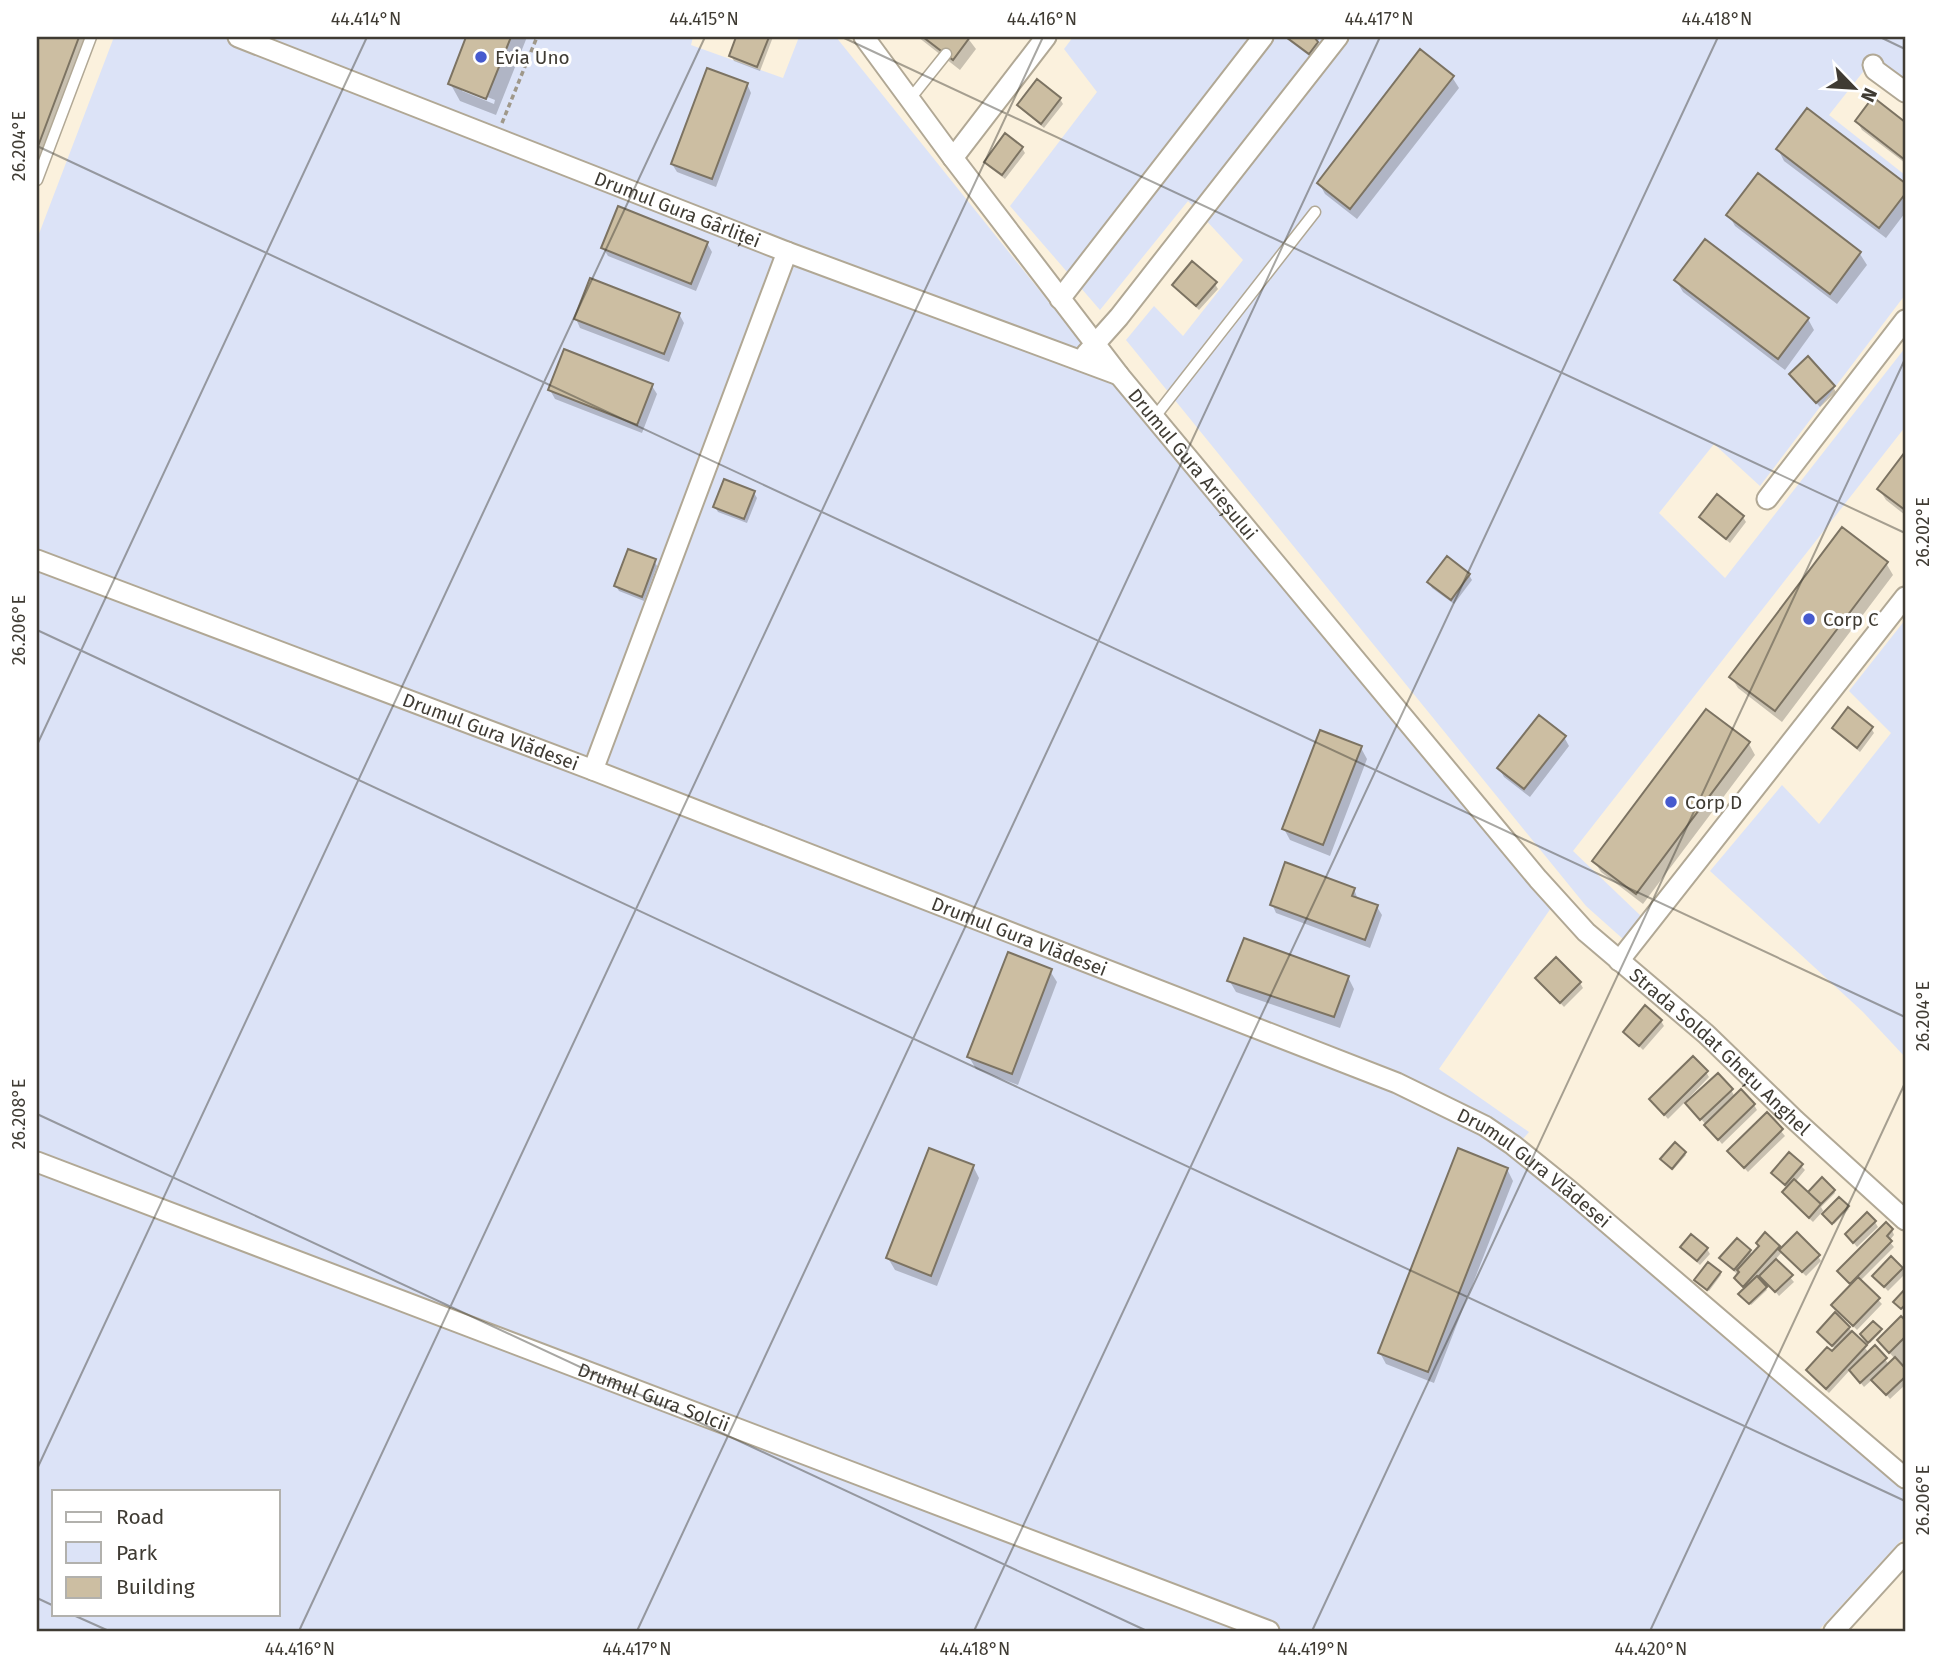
<svg xmlns="http://www.w3.org/2000/svg" width="1942" height="1668" font-family="'Fira Sans',sans-serif">
  <style>
    .green { fill: #dce3f7; fill-rule: evenodd }
    .shadow { fill: #0003; fill-rule: evenodd }
    .building { fill: #ccbea2; stroke: #7c7362; stroke-width: 2 }
    .lines { fill: none; stroke-linecap: round; stroke-linejoin: round }
    .lane-casing { stroke: #b1a895; stroke-width: 13 }
    .street-casing { stroke: #b1a895; stroke-width: 23 }
    .path { stroke: #9f988a; stroke-width: 3.5; stroke-dasharray: 5 3.5; stroke-linecap: butt }
    .lane { stroke: #fff; stroke-width: 10 }
    .street { stroke: #fff; stroke-width: 19 }
    .ticks { fill: none; stroke: #3f3b33; stroke-width: 2; stroke-opacity: 0.45 }
    .poi-dot { fill: #465ace; stroke: #fff; stroke-width: 2.5 }
    .labels { text-anchor: middle; stroke-width: 6; stroke-linejoin: round; paint-order: stroke }
    .poi-label { font-size: 19px; fill: #3f3b33; stroke: #fff; text-anchor: start }
    .street-label { font-size: 19px; fill: #3f3b33; stroke: #fff }
    .neatline { fill: none; stroke: #3f3b33; stroke-width: 2.5 }
    .ticks-label { font-size: 18px; text-anchor: middle; fill: #3f3b33 }
  </style>
  <rect width="100%" height="100%" fill="#fbf1dd"/>
  <path class="green" d="M114 37H693L691 45 783 78 799 37H836L1110 378 1551 908 1439 1069 1529 1132 1521 1141 1905 1489V1536L1818 1631H37V239ZM54 1491H278V1614H54Z
    M1073 37H1905V82L1874 58 1829 115 1905 175V295L1760 486 1714 444 1659 513 1725 578 1905 348V427L1573 851 1642 917 1623 939 1586 906 1126 340 1154 306 1183 336 1243 260 1188 201 1100 310 1010 206 1097 92 1064 49Z
    M1905 620V1057L1863 1012 1710 871 1782 785 1819 824 1891 733 1849 691Z"/>
  <path class="shadow" d="M37 37H95L37 191Z
    M468 37H527L496 115 460 101 450 83ZM462 87 495 100 494 104 462 91Z
    M738 37H773L760 71 734 61 731 56Z
    M918 37H967L976 49 960 70Z
    M1284 37H1321L1317 42 1320 48 1312 58Z
    M1452 77 1459 88 1357 219 1325 194 1319 183Z
    M747 84 751 93 716 187 677 172 672 164Z
    M1060 99 1063 104 1044 128 1022 110 1019 105Z
    M1873 100 1905 124V163L1862 130 1857 121Z
    M1807 110 1905 185V213L1886 238 1784 161 1778 149Z
    M1022 148 1025 153 1005 179 989 167 986 162Z
    M1758 176 1860 254 1867 265 1837 304 1735 226 1729 215Z
    M707 243 712 252 696 291 608 256 603 248Z
    M1676 280 1808 319 1814 330 1785 370 1683 292Z
    M1215 284 1218 289 1199 310 1174 285Z
    M679 314 684 323 669 362 580 328 576 319Z
    M1794 379 1833 387 1836 392 1820 407Z
    M652 386 657 394 642 433 555 399 550 390Z
    M1905 455V515L1886 500 1879 489Z
    M754 493 757 498 747 523 718 512 715 507Z
    M1701 517H1743L1746 522 1730 543 1704 522Z
    M654 561 657 566 644 601 619 591 616 586Z
    M1886 563 1893 575 1782 722 1738 688 1731 677Z
    M1469 575 1472 580 1454 604 1432 588 1429 582Z
    M1834 728H1871L1874 733 1860 752 1837 733Z
    M1564 737 1569 746 1530 797 1504 777 1499 768Z
    M1749 744 1755 755 1643 904 1601 872 1594 861Z
    M1361 748 1367 759 1330 856 1290 840 1284 829Z
    M1354 889 1358 900 1377 907 1382 915 1370 948 1276 913 1272 904Z
    M1050 971 1057 982 1018 1085 976 1069 969 1057Z
    M1348 977 1354 989 1340 1028 1236 992 1229 980Z
    M1537 978 1580 983 1583 988 1564 1007Z
    M1661 1021 1664 1026 1643 1050 1625 1032Z
    M1706 1072 1709 1077 1687 1100 1689 1102 1731 1090 1735 1097 1754 1105 1757 1110 1722 1144 1686 1101 1668 1119 1651 1100Z
    M1767 1115 1785 1136 1748 1172 1733 1156Z
    M1675 1145 1686 1155 1673 1170 1663 1161Z
    M1790 1154 1805 1170 1795 1182 1808 1194 1834 1191 1835 1193 1821 1207 1825 1214 1847 1207 1849 1209 1834 1224 1823 1211 1813 1222 1787 1197 1784 1192 1788 1189 1773 1173Z
    M973 1166 979 1178 937 1286 895 1270 888 1258Z
    M1507 1169 1513 1181 1434 1383 1386 1364 1380 1353Z
    M1875 1222 1878 1227 1857 1247 1847 1235Z
    M1892 1230 1894 1235 1889 1241 1894 1247 1860 1281 1882 1304 1857 1330 1834 1306 1852 1286 1839 1271Z
    M1765 1235 1781 1251 1818 1256 1821 1261 1806 1276 1782 1252 1775 1260 1794 1282 1779 1296 1761 1275 1757 1279 1767 1290 1751 1305 1742 1296 1746 1289 1736 1278 1739 1276 1721 1258 1750 1251 1752 1256 1760 1247Z
    M1682 1248 1707 1249 1710 1254 1700 1265Z
    M1902 1269 1905 1274 1888 1291 1874 1276Z
    M1720 1273 1721 1275 1709 1291 1697 1282Z
    M1901 1319 1905 1323V1345L1903 1347 1905 1349V1385L1890 1399 1873 1379 1864 1387 1850 1370 1829 1393 1811 1376 1808 1371 1836 1350 1819 1332 1849 1328 1869 1353 1885 1359 1889 1365 1895 1359 1879 1341Z
    M1880 1330 1881 1332 1870 1343 1864 1337Z"/>
  <path class="building" d="M37 37H79L37 149Z
    M466 37H511L486 99 448 84Z
    M736 37H769L757 67 729 56Z
    M923 37H970L953 60Z
    M1286 37H1314L1318 42 1309 54Z
    M1420 49 1454 76 1350 209 1317 183Z
    M707 68 748 83 712 179 671 164Z
    M1037 79 1061 98 1041 124 1017 105Z
    M1873 97 1905 122V160L1855 121Z
    M1807 108 1905 183V194L1879 228 1776 149Z
    M1005 133 1023 147 1002 175 984 162Z
    M1758 173 1861 252 1830 294 1726 215Z
    M618 206 708 242 691 284 601 248Z
    M1705 239 1809 318 1778 359 1674 280Z
    M1192 261 1217 282 1196 306 1172 285Z
    M590 278 680 313 664 354 574 319Z
    M564 349 653 384 637 425 548 390Z
    M1808 356 1835 386 1816 403 1789 374Z
    M1905 452V510L1877 489Z
    M724 479 755 491 744 519 713 507Z
    M1717 494 1744 516 1726 539 1699 517Z
    M1842 527 1888 562 1775 711 1729 677Z
    M628 549 656 559 642 597 614 586Z
    M1447 556 1470 574 1451 600 1427 582Z
    M1848 707 1873 727 1857 748 1832 728Z
    M1706 709 1750 742 1636 894 1592 861Z
    M1539 715 1566 736 1524 789 1497 768Z
    M1320 730 1362 746 1323 845 1282 829Z
    M1285 862 1355 888 1352 896 1378 905 1365 940 1270 905Z
    M1244 938 1349 976 1334 1017 1227 981Z
    M1008 952 1052 969 1012 1074 967 1057Z
    M1556 957 1581 982 1560 1003 1535 978Z
    M1645 1005 1662 1020 1639 1046 1623 1032Z
    M1693 1056 1708 1071 1664 1115 1649 1099Z
    M1718 1073 1733 1089 1700 1120 1685 1103Z
    M1741 1089 1755 1104 1718 1140 1704 1125Z
    M1767 1112 1783 1129 1744 1168 1727 1151Z
    M1675 1142 1686 1152 1672 1169 1660 1159Z
    M929 1148 974 1165 931 1276 886 1258Z
    M1458 1148 1508 1168 1428 1372 1378 1353Z
    M1789 1152 1803 1164 1785 1185 1771 1173Z
    M1822 1177 1835 1190 1821 1204 1808 1192Z
    M1794 1179 1821 1204 1809 1218 1782 1192Z
    M1839 1197 1849 1206 1832 1224 1822 1214Z
    M1867 1212 1876 1221 1853 1243 1845 1234Z
    M1886 1222 1893 1229 1887 1236 1892 1241 1850 1284 1837 1271Z
    M1765 1232 1780 1246 1743 1287 1734 1278 1739 1272 1737 1270 1759 1246 1756 1243Z
    M1797 1232 1820 1255 1802 1272 1779 1250Z
    M1691 1234 1708 1248 1697 1261 1680 1247Z
    M1737 1238 1751 1250 1734 1270 1719 1258Z
    M1891 1256 1903 1268 1884 1287 1872 1276Z
    M1776 1259 1793 1275 1775 1292 1759 1276Z
    M1708 1262 1721 1272 1707 1290 1694 1280Z
    M1757 1276 1767 1287 1749 1304 1738 1294Z
    M1858 1277 1880 1298 1853 1326 1831 1305Z
    M1905 1289V1305L1901 1309 1893 1302Z
    M1835 1312 1850 1327 1832 1346 1817 1332Z
    M1901 1316 1905 1320V1337L1889 1353 1877 1340Z
    M1873 1321 1882 1329 1868 1343 1860 1334Z
    M1852 1331 1867 1345 1826 1389 1806 1370 1827 1347 1832 1351Z
    M1875 1345 1887 1358 1860 1383 1849 1370Z
    M1895 1357 1905 1368V1377L1886 1395 1871 1380Z"/>
  <g class="lines">
    <g class="lane-casing">
      <path id="lane" d="M910 99 946 54
        M37 180 91 37
        M1154 418 1315 212"/>
    </g>
    <g class="street-casing">
      <g id="street">
        <path id="s1" d="M238 37 787 252 1119 375"/>
        <path id="s2" d="M864 37 953 158 1119 375 1538 879 1586 932 1706 1034 1795 1120 1905 1220"/>
        <path d="M1873 65 1875 70 1905 92"/>
        <path d="M953 158 1046 37"/>
        <path d="M1060 299 1263 37"/>
        <path d="M1086 354 1119 317 1338 37"/>
        <path d="M1767 499 1905 320"/>
        <path id="s3" d="M37 560 593 770 1397 1083 1485 1126 1513 1145 1570 1191 1905 1478"/>
        <path d="M593 770 787 252"/>
        <path d="M1619 961 1905 597"/>
        <path id="s4" d="M37 1162 1269 1631"/>
        <path d="M1834 1631 1905 1553"/>
      </g>
    </g>
    <path class="path" d="M502 123 537 37"/>
    <use href="#lane" class="lane"/>
    <use href="#street" class="street"/>
  </g>
  <path class="ticks" d="M842 37 1905 533M1880 37 1905 49M37 146 1905 1017M37 630 1905 1501M37 745 367 37M37 1114 1147 1631M37 1469 705 37M37 1598 54 1606M71 1614 109 1631M299 1631 1043 37M637 1631 1380 37M974 1631 1718 37M1312 1631 1905 359M1650 1631 1905 1083"/>
  <g class="poi-dot">
    <circle cx="481" cy="57" r="7"/>
    <circle cx="1809" cy="619" r="7"/>
    <circle cx="1671" cy="802" r="7"/>
  </g>
  <g class="labels">
    <g class="poi-label">
      <text x="495" y="64">Evia Uno</text>
      <text x="1823" y="626">Corp C</text>
      <text x="1685" y="809">Corp D</text>
    </g>
    <g class="street-label">
      <text dy="7" stroke="none"><textPath href="#s1" startOffset="472">Drumul Gura Gârliței</textPath></text>
      <text dy="7" stroke="none"><textPath href="#s2" startOffset="539">Drumul Gura Arieșului</textPath></text>
      <text dy="7" stroke="none"><textPath href="#s3" startOffset="485">Drumul Gura Vlădesei</textPath></text>
      <text dy="7" stroke="none"><textPath href="#s3" startOffset="1052">Drumul Gura Vlădesei</textPath></text>
      <text dy="7" stroke="none"><textPath href="#s2" startOffset="1330">Strada Soldat Ghețu Anghel</textPath></text>
      <text dy="7" stroke="none"><textPath href="#s3" startOffset="1619">Drumul Gura Vlădesei</textPath></text>
      <text dy="7" stroke="none"><textPath href="#s4" startOffset="660">Drumul Gura Solcii</textPath></text>
    </g>
  </g>
  <rect width="1942" height="1668" fill="none" stroke="#ffffff" stroke-width="77"/>
  <rect x="52" y="1490" width="228" height="126" fill="#ffffff" stroke="#b2b1ad" stroke-width="2"/>
  <rect x="66" y="1512" width="35" height="10" fill="#ffffff" stroke="#b2b1ad" stroke-width="2"/>
  <text x="116" y="1524" font-size="21" fill="#3f3b33">Road</text>
  <rect x="66" y="1542" width="35" height="21" fill="#dce3f7" stroke="#b2b1ad" stroke-width="2"/>
  <text x="116" y="1560" font-size="21" fill="#3f3b33">Park</text>
  <rect x="66" y="1577" width="35" height="21" fill="#ccbea2" stroke="#b2b1ad" stroke-width="2"/>
  <text x="116" y="1594" font-size="21" fill="#3f3b33">Building</text>
  <g transform="translate(1854 88) rotate(115)" stroke="#ffffff" stroke-width="5" paint-order="stroke">
  <path d="M0-5L12 26L0 18L-12 26Z" fill="#3f3b33"/>
  <text y="-10" font-size="19" font-weight="bold" text-anchor="middle" fill="#3f3b33">N</text>
  </g>
  <rect x="38" y="38" width="1866" height="1592" class="neatline"/>
  <g class="ticks-label">
    <text x="366" y="25">44.414°N</text>
    <text x="704" y="25">44.415°N</text>
    <text x="1042" y="25">44.416°N</text>
    <text x="1379" y="25">44.417°N</text>
    <text x="1717" y="25">44.418°N</text>
    <text transform="translate(19 146) rotate(-90)" y="6">26.204°E</text>
    <text transform="translate(1923 532) rotate(-90)" y="6">26.202°E</text>
    <text transform="translate(19 630) rotate(-90)" y="6">26.206°E</text>
    <text transform="translate(1923 1016) rotate(-90)" y="6">26.204°E</text>
    <text transform="translate(19 1114) rotate(-90)" y="6">26.208°E</text>
    <text transform="translate(1923 1500) rotate(-90)" y="6">26.206°E</text>
    <text x="300" y="1655">44.416°N</text>
    <text x="637" y="1655">44.417°N</text>
    <text x="975" y="1655">44.418°N</text>
    <text x="1313" y="1655">44.419°N</text>
    <text x="1651" y="1655">44.420°N</text>
  </g>
</svg>
